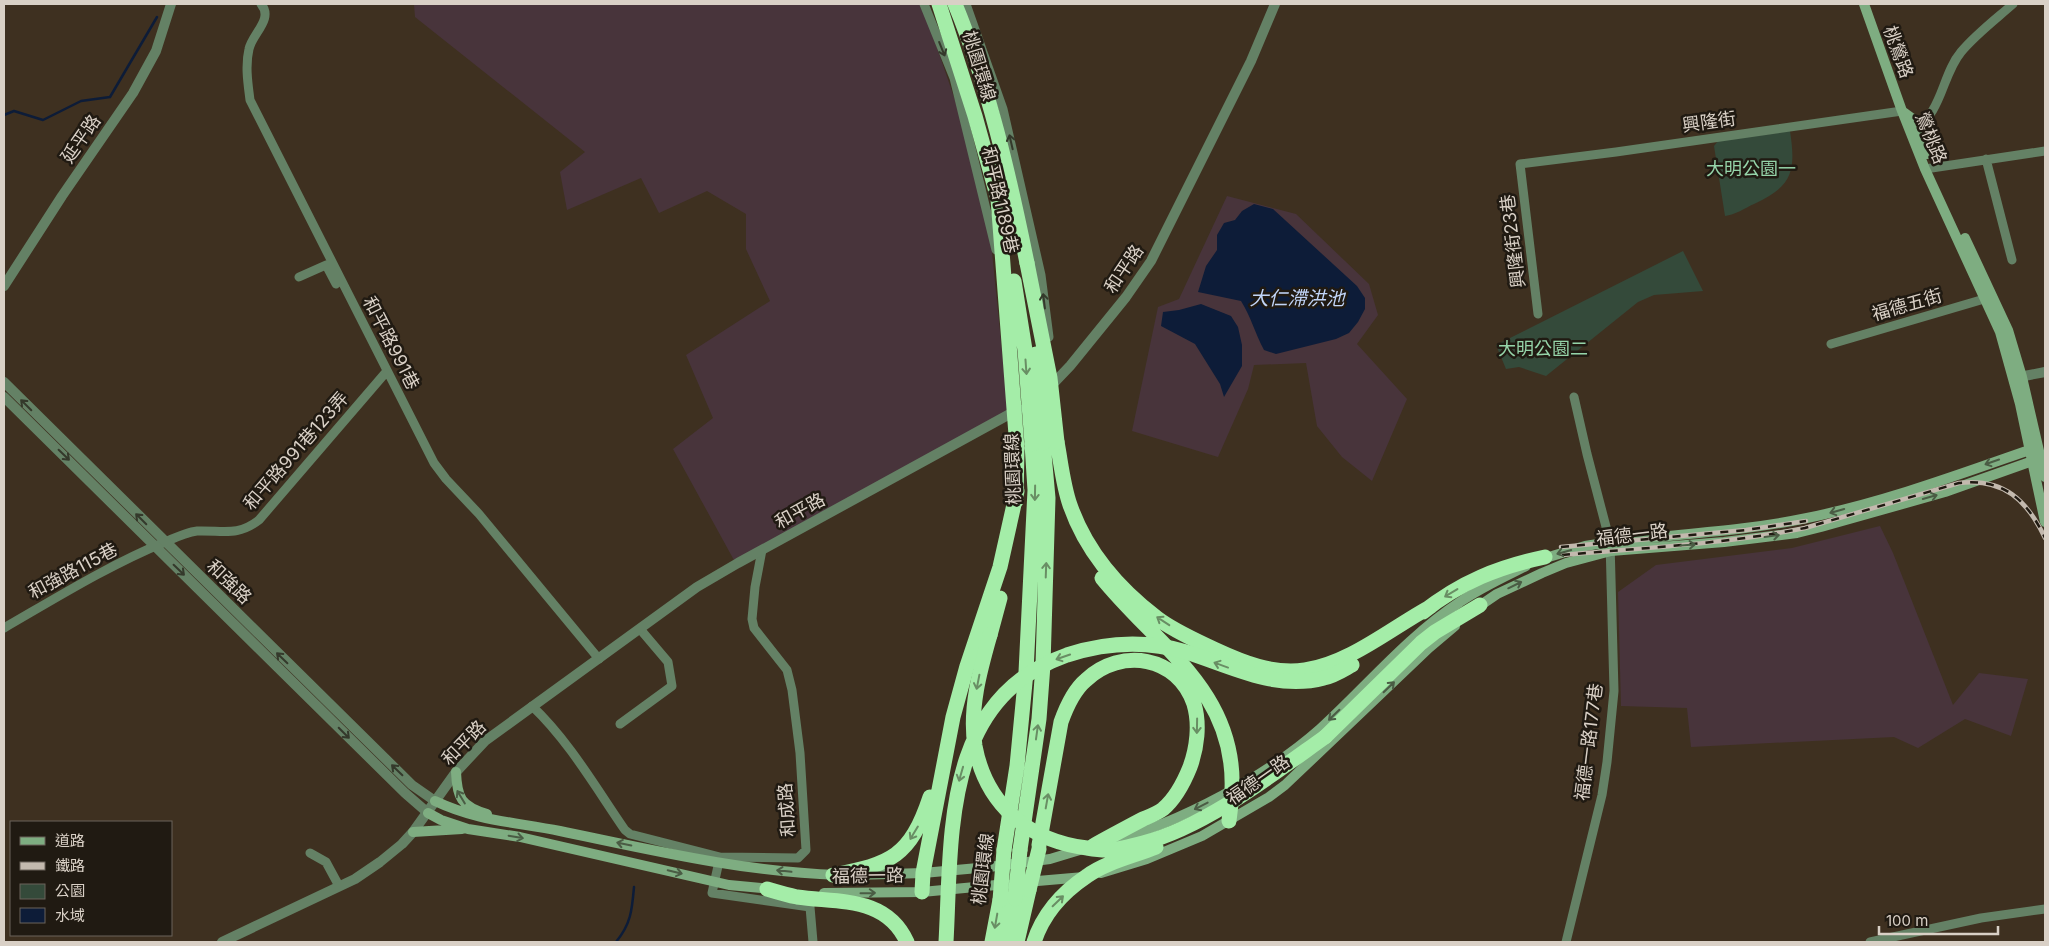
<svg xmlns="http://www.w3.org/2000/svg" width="2049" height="946" font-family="Inter,'Noto Sans TC',sans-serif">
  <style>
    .industrial { fill: #48343b }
    .green { fill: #344a3a }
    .water { fill: #0d1c38 }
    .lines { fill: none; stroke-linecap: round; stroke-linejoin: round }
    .stream { stroke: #0d1c38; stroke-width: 2.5 }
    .minor { stroke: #648165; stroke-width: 9 }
    .tertiary { stroke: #648165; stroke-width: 10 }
    .secondary { stroke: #7ead81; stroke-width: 10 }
    .motorway { stroke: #a4eda8; stroke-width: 15 }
    .rail-casing { stroke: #c3b9ae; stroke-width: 4.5 }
    .rail { stroke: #201a12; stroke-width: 2.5; stroke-dasharray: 8; stroke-linecap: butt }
    .motorway-bridge { stroke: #a4eda8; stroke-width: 15 }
    .oneway { stroke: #34392b }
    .oneway2 { stroke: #698e64 }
    .oneway3 { stroke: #4a5c44 }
    .labels { text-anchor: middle; stroke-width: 5; stroke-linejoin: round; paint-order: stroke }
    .street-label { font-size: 18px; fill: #d9d0c6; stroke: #201a12 }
    .park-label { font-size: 18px; fill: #95d4a9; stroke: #201a12 }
    .water-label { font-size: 19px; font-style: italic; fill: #c1d5f8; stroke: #201a12 }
  </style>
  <rect width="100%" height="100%" fill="#3e3020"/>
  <path class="industrial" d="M414 4H922L956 103 988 212 1008 411 735 562 673 449 713 418 686 355 770 301 746 249V214L707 191 659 213 641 178 567 210 560 172 585 152 415 17Z
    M1227 196 1296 214 1369 284 1378 315 1357 344 1407 399 1372 481 1342 457 1317 426 1306 363 1254 365 1248 389 1218 457 1132 431 1158 307 1179 299Z
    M1880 526 1893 553 1953 705 1979 673 2028 679 2011 736 1965 719 1918 748 1894 737 1691 747 1687 708 1621 706 1618 592 1656 565 1792 548Z"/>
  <path class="green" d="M1790 131C1796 171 1793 186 1754 204 1745 208 1735 215 1725 216L1714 146 1718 141Z
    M1683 251 1703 291 1654 295 1638 302 1546 376 1519 367 1506 369 1496 345Z"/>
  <path class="water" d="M1254 204 1273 209 1357 286 1365 298V309L1358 322 1349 333 1336 339 1276 354 1264 350C1255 333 1251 317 1241 301L1198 292 1206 266 1217 250V235L1224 223 1235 220 1242 211Z
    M1201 304 1231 316 1238 327 1242 345V366L1224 397 1220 384 1195 344 1161 326 1163 312 1179 310Z"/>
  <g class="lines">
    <path class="stream" d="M4 115 14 111 43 120 81 101 110 97 157 17
      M616 942C631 924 632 910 634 887"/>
    <path class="minor" d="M261 4C274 19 252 34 249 49 245 66 248 84 250 100L434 463 446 479 479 514 599 659
      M924 4 954 78 996 250
      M966 4 1003 109 1041 275 1049 337
      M1912 130C1943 114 1941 76 1961 52 1976 34 1996 19 2013 4
      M1986 159 2012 260
      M1925 169 2045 151
      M299 277 326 265 336 284
      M1538 314 1520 164 1616 152 1902 111
      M1831 344 1991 297
      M762 550 755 587 752 619 754 628 787 670 792 690 800 753 806 850 798 858 720 857 712 893 810 907 813 942
      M4 628C56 598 109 565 165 542 174 538 187 532 197 531 223 530 237 537 259 520L387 371
      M532 706C569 741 596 788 625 830L630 834 720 857
      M620 724 672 686 668 662 640 629
      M310 853 326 862 339 886
      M1566 942 1602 795 1607 762 1614 691 1610 542 1587 454 1574 397
      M1870 942 1981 918 2045 909"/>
    <path class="tertiary" d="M4 286 62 196 133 93 156 51 171 4
      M2014 378 2045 372
      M4 382 412 785 435 801
      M1049 388 1070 366 1126 297 1151 261 1251 61 1275 4
      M4 397 405 793 428 813
      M222 942 355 879 380 862 402 844 413 832 456 772 485 741 697 587 738 563 1019 409"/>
    <path class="secondary" d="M1864 4 1902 111 1925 169 2000 332 2020 404 2045 522
      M1902 111 1913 119 1927 154
      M1965 238 2008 330 2022 377 2045 477
      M1539 560 1585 546 1604 543C1672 534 1740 532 1807 518 1886 502 1963 473 2038 447
      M1475 609 1497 594 1542 573 1566 563 1611 551 1724 542 1797 533 1821 527 1945 492 2041 458
      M456 772C457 798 461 806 487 814
      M435 801C477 821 515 822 560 831 652 850 744 872 838 875
      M428 813 441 820 468 829 520 837 729 885 772 889
      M413 832 462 829
      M1111 841C1180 823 1267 776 1320 729 1366 687 1407 637 1460 602 1480 588 1504 577 1526 566
      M1101 873 1147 859 1202 836 1269 797 1285 785 1429 648 1455 626
      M855 875 923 873 989 867 1050 859 1083 849
      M1026 882 1084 877
      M824 893 922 892 1007 884"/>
    <path class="motorway" d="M939 4 975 116 998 199
      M955 4C989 87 1009 175 1027 263
      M1057 442C1061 463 1063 485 1070 505 1086 551 1119 589 1157 618 1174 631 1195 640 1214 649 1242 662 1273 675 1305 670 1350 663 1390 629 1430 607
      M1016 501 1017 448
      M1102 578C1157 646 1236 691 1232 790 1232 800 1230 811 1229 821
      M1423 612C1461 582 1498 567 1545 557
      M990 635 1000 598
      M1325 737 1421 643 1435 632 1480 605
      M1039 845 1061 722C1066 708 1074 690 1086 680 1121 647 1178 656 1194 704 1200 724 1197 748 1190 767 1184 782 1176 798 1163 809 1158 813 1150 816 1143 819 1126 828 1109 837 1093 846
      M1004 850 1017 766 1026 672 1035 490 1032 444
      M1020 850 1039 719 1043 665 1048 498 1043 443
      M833 875C891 864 910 857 930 797
      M767 889C777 892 787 895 797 897 839 903 886 896 907 942
      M922 892 923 873 953 717 967 666 1000 567 1017 491
      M992 942 1000 900
      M1006 942 1015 899
      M1017 942 1029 890"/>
    <g class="rail-casing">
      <path id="rail" d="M1561 547 1746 530 1806 521
        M1562 555C1643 548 1725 544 1805 528L1959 483C2004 478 2027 500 2045 538"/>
    </g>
    <use href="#rail" class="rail"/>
    <path class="motorway-bridge" d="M998 199 1017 448
      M1027 263 1050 378 1057 442
      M1014 281 1025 350 1032 444
      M1036 354 1043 443
      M990 635C980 670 969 709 975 746 986 805 1029 841 1087 848 1093 849 1099 850 1106 850 1117 850 1131 846 1143 843 1205 827 1273 774 1325 737
      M1029 890 1039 849
      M1015 899 1020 850
      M1000 900 1004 850
      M946 942C952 834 942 699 1067 655 1107 642 1146 640 1186 652 1232 666 1275 691 1324 678 1334 676 1343 670 1352 665
      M1034 942C1043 914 1063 892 1087 876 1106 862 1134 856 1156 847"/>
  </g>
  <defs><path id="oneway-shaft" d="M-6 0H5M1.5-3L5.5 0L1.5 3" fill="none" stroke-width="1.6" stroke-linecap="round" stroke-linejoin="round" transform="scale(1.25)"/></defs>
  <g class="oneway">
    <use href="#oneway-shaft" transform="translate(942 49) rotate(68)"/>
    <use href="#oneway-shaft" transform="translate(1011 142) rotate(-103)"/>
    <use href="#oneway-shaft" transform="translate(1044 301) rotate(-97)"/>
    <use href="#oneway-shaft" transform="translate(26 405) rotate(-135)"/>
    <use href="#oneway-shaft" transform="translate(64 455) rotate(44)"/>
    <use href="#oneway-shaft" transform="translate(141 519) rotate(-135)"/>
    <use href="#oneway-shaft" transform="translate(179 570) rotate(44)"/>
    <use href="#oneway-shaft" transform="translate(282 658) rotate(-136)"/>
    <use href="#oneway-shaft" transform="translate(344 733) rotate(45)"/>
    <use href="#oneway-shaft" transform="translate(397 770) rotate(-136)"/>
  </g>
  <g class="oneway2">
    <use href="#oneway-shaft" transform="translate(1026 367) rotate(86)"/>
    <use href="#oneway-shaft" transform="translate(1035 493) rotate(91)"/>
    <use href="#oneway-shaft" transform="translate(1046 570) rotate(-88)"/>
    <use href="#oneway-shaft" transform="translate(1451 593) rotate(149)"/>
    <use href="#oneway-shaft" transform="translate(1163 621) rotate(-147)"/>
    <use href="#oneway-shaft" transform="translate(1063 657) rotate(161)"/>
    <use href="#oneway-shaft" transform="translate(1221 665) rotate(-160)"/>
    <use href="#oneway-shaft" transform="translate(978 682) rotate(101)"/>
    <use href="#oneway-shaft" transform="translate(1197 726) rotate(91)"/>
    <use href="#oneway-shaft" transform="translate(1037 732) rotate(-82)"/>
    <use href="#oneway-shaft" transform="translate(961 774) rotate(106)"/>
    <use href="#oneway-shaft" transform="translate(1047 801) rotate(-80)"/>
    <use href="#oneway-shaft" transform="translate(914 833) rotate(121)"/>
    <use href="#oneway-shaft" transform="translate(1058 901) rotate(-44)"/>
    <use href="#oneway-shaft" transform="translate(996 921) rotate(100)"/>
  </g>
  <g class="oneway3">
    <use href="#oneway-shaft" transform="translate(1992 462) rotate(161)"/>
    <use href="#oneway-shaft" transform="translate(1930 497) rotate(-16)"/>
    <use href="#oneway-shaft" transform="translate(1837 511) rotate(164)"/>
    <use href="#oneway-shaft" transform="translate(1772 536) rotate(-8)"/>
    <use href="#oneway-shaft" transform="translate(1688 545) rotate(-4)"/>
    <use href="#oneway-shaft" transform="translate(1564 552) rotate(164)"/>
    <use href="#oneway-shaft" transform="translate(1515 585) rotate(-26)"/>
    <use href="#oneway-shaft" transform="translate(1389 687) rotate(-44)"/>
    <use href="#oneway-shaft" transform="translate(1334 715) rotate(136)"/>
    <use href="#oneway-shaft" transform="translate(461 797) rotate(-121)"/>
    <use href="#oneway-shaft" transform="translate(1201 806) rotate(153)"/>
    <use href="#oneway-shaft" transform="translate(516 837) rotate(10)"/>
    <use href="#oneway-shaft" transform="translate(624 844) rotate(-168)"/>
    <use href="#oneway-shaft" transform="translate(784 871) rotate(-174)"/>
    <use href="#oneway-shaft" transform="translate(675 872) rotate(13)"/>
    <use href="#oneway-shaft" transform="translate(868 893) rotate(-1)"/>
  </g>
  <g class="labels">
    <g class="street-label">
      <text transform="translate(1898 52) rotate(70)" y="6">桃鶯路</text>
      <text transform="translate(979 66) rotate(73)" y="6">桃園環線</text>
      <text transform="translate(1709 122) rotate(-8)" y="6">興隆街</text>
      <text transform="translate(1931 138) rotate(68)" y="6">鶯桃路</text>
      <text transform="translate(81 139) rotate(-55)" y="6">延平路</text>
      <text transform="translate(1000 200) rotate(77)" y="6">和平路1189巷</text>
      <text transform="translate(1513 241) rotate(-97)" y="6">興隆街23巷</text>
      <text transform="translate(1124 269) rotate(-56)" y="6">和平路</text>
      <text transform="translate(1907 305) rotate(-16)" y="6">福德五街</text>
      <text transform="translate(391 343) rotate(63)" y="6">和平路991巷</text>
      <text transform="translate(296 451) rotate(-49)" y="6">和平路991巷123弄</text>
      <text transform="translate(1013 469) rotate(-92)" y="6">桃園環線</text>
      <text transform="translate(800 511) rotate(-29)" y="6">和平路</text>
      <text transform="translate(1632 535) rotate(-7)" y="6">福德一路</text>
      <text transform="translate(73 571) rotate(-28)" y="6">和強路115巷</text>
      <text transform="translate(229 582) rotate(44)" y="6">和強路</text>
      <text transform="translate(1589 742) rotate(-83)" y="6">福德一路177巷</text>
      <text transform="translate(464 743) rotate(-46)" y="6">和平路</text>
      <text transform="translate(1258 780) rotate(-35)" y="6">福德一路</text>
      <text transform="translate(787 810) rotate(-94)" y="6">和成路</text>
      <text transform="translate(983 869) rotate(-83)" y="6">桃園環線</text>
      <text transform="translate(868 876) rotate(-1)" y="6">福德一路</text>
    </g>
    <g class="park-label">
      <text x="1751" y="175">大明公園一</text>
      <text x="1543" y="355">大明公園二</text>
    </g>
    <g class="water-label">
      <text x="1297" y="305">大仁滯洪池</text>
    </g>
  </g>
  <rect width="2049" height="946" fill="none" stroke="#d9d0c6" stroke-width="10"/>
  <rect x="10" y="821" width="162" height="115" fill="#201a12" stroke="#6a635a"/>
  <rect x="20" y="837" width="25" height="8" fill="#7ead81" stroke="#6a635a"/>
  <text x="55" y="846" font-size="15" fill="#d9d0c6">道路</text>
  <rect x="20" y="862" width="25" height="8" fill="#c3b9ae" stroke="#6a635a"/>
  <text x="55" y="871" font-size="15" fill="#d9d0c6">鐵路</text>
  <rect x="20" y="884" width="25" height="15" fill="#344a3a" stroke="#6a635a"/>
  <text x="55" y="896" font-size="15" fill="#d9d0c6">公園</text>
  <rect x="20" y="908" width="25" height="15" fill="#0d1c38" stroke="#6a635a"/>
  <text x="55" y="921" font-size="15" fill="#d9d0c6">水域</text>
  <path d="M1879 926v8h119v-8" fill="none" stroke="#d9d0c6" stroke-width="2.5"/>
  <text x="1886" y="926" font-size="15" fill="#d9d0c6" stroke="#201a12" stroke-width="4" paint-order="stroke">100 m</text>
</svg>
